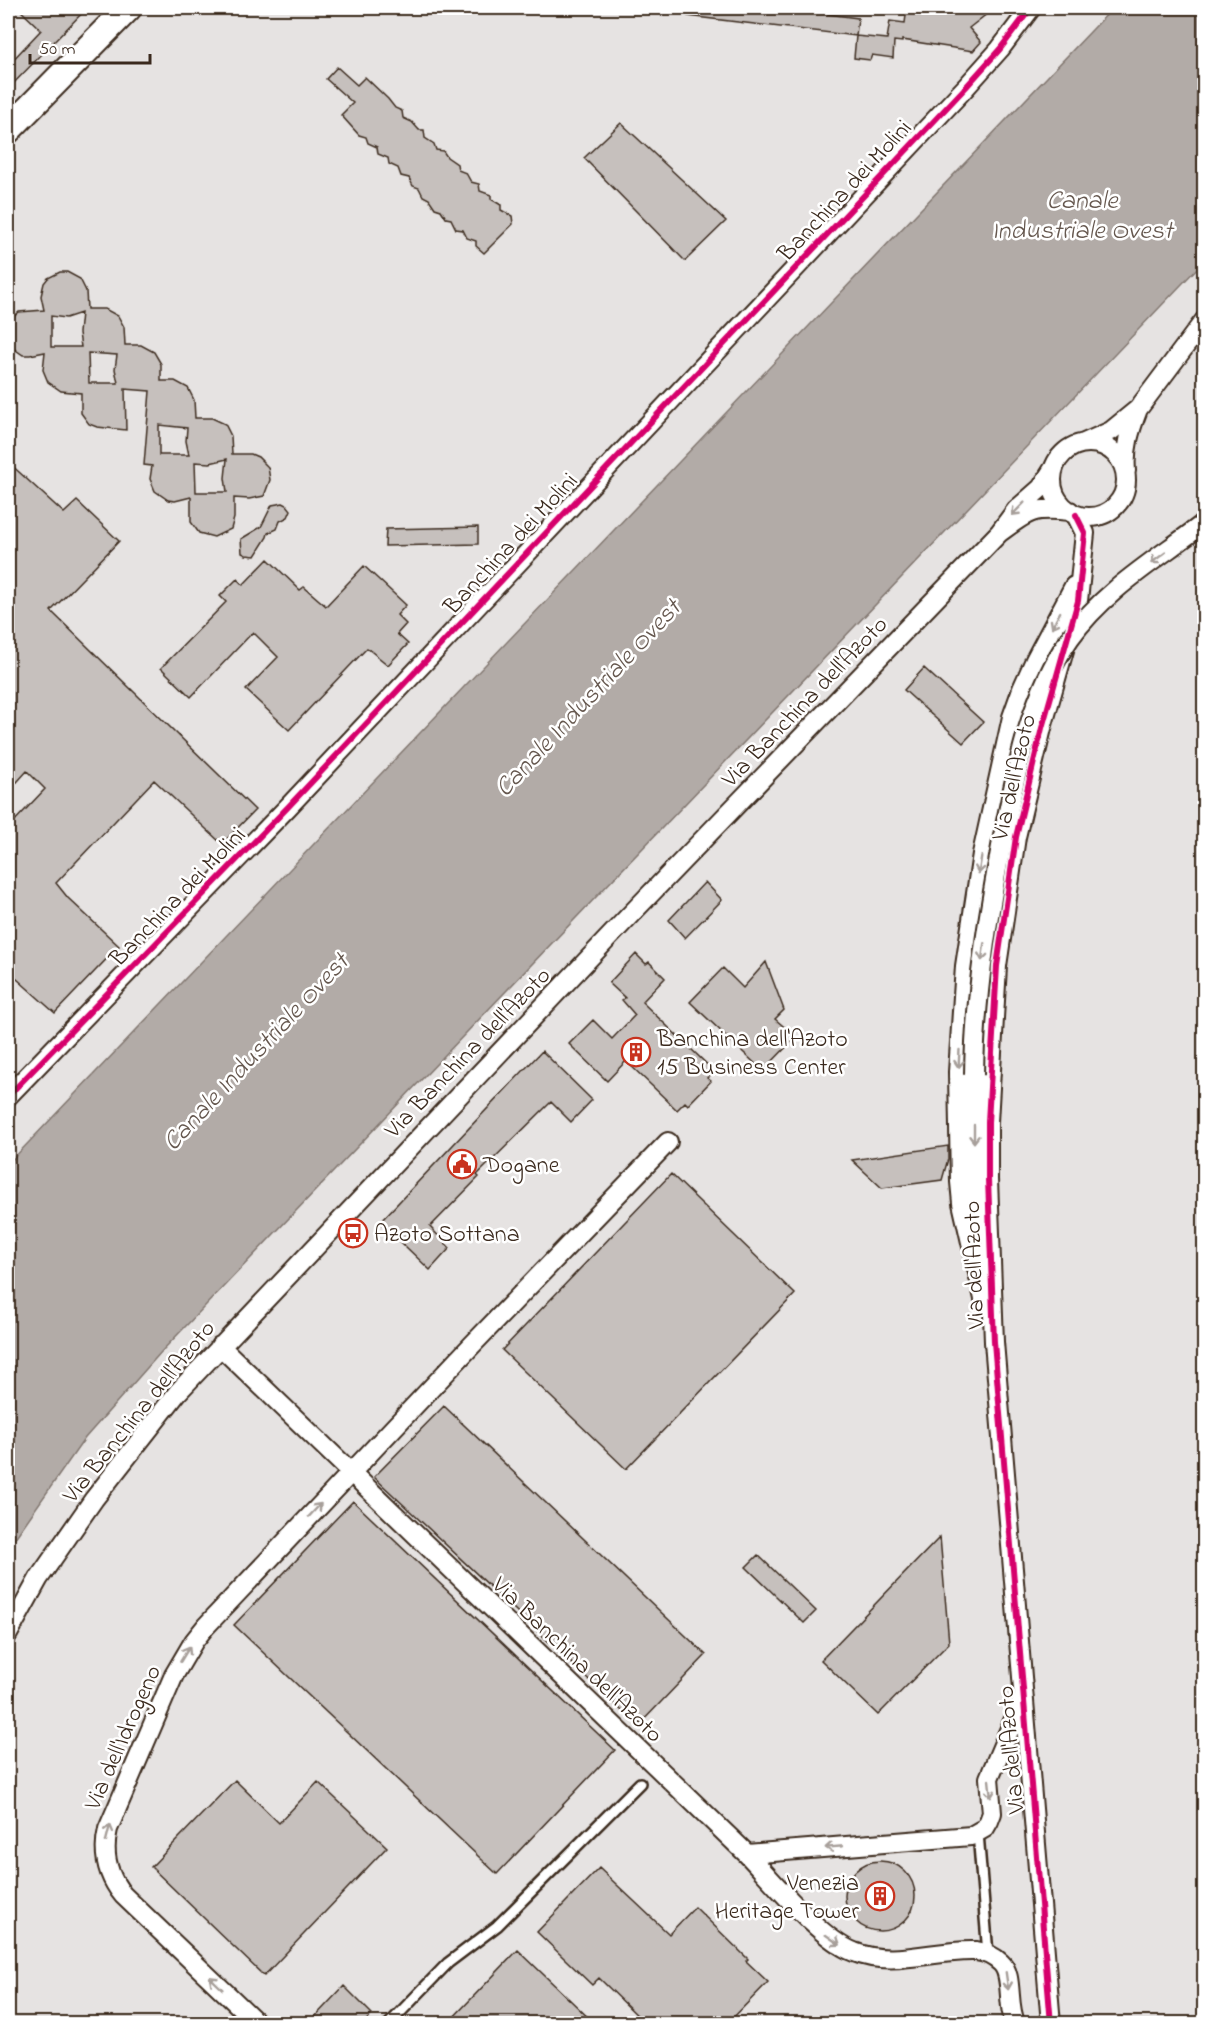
<svg xmlns="http://www.w3.org/2000/svg" width="1212" height="2031" font-family="'Indie Flower',sans-serif">
  <style>
    .built { fill: #e6e3e2 }
    .water { fill: #b2aba7; stroke: #827770; stroke-width: 1.5 }
    .building { fill: #c6c0bd; stroke: #3b2a1e; stroke-width: 1.5; fill-rule: evenodd }
    .lines { fill: none; stroke-linecap: round; stroke-linejoin: round }
    .lane-casing { stroke: #3b2a1e; stroke-width: 14 }
    .street-casing { stroke: #3b2a1e; stroke-width: 22 }
    .secondary-casing { stroke: #3b2a1e; stroke-width: 30 }
    .lane { stroke: #fff; stroke-width: 9 }
    .street { stroke: #fff; stroke-width: 18 }
    .secondary { stroke: #fff; stroke-width: 26 }
    .street-bridge-casing { stroke: #3b2a1e; stroke-width: 22; stroke-linecap: butt }
    .street-bridge { stroke: #fff; stroke-width: 18 }
    .cycleway-casing { stroke: #fff; stroke-width: 10 }
    .cycleway { stroke: #d6006c; stroke-width: 6 }
    .oneway { stroke: #a79f9a }
    .labels { text-anchor: middle; stroke-width: 5; stroke-linejoin: round; paint-order: stroke }
    .street-label { font-size: 24px; fill: #3b2a1e; stroke: #fff }
    .poi-label { font-size: 24px; fill: #3b2a1e; stroke: #fff; text-anchor: start }
    .water-label { font-size: 26px; font-style: italic; fill: #65574e; stroke: #fff }
  </style>
  <rect width="100%" height="100%" fill="#f3f2f2"/>
  <filter id="ink" filterUnits="userSpaceOnUse"><feTurbulence type="fractalNoise" baseFrequency=".0167" numOctaves="2"/><feDisplacementMap in="SourceGraphic" scale="12" xChannelSelector="R" yChannelSelector="G"/><feConvolveMatrix kernelMatrix="1 2 1 2 8 2 1 2 1" color-interpolation-filters="sRGB"/></filter>
  <g filter="url(#ink)">
    <path class="built" d="M8 8H1113L8 1164Z
      M1204 261V2023H8V1548L14 1538 85 1438 162 1351Z"/>
    <path class="water" d="M1113 8H1204V261L162 1351 85 1438 8 1548V1164Z"/>
    <path class="building" d="M18 8H87L8 89V65L41 30Z
      M689 8H829L828 14 858 18 856 36 688 16Z
      M907 8H951L988 13 969 28 981 42 973 51 902 40V42L894 41 893 58 872 55 870 60 854 58 856 36 887 39 890 21 905 23Z
      M337 67 357 85 365 77 388 99 395 108 402 111 403 118 412 122 419 130H424L425 138 434 144 436 150 443 151 447 157 457 164 458 170 466 173 471 182 479 184 480 191 491 195V199L501 205V210L512 216 513 224 484 253 476 246V241L467 238 463 230 456 229 451 219 446 218 441 210 435 208 429 199 423 196 419 188 413 186 409 178 401 176 398 168 389 164 388 158 378 154 377 147 368 143 366 137 359 135 341 115 353 103 326 79Z
      M621 123 726 221 685 261 584 158Z
      M60 272H67L80 279 86 291 87 309H105L118 316 124 327 125 345H141L154 352 161 364V381H175L188 388 194 400 195 418H212L225 424 231 436 232 454H251L258 457 268 467 270 480 264 496 249 499 234 498V518L231 529 214 537 199 533 191 522V497L175 501 168 500 155 491 150 479 152 466 144 465 150 391 125 389 126 430 97 427 89 424 81 413V393L61 391 48 382 43 370 45 352 30 355H23L10 346 8 341 9 321 19 312 44 310 41 296 44 283 48 278ZM81 313 79 333 81 347H51V316L66 318ZM88 353 117 355 115 369 118 383H89ZM159 425 187 428 186 441 189 455H159ZM227 459 225 478 227 492H196L195 462 210 463Z
      M8 462 64 513 77 501 119 541 51 611 255 810 222 844 154 780 56 883 68 898 119 946 55 1013 8 971V828L45 789 27 771 8 792Z
      M283 503 287 505 291 510 288 517 280 521 277 529 268 533 267 537 255 556 246 555 242 553 241 539 261 527 272 505Z
      M478 527V544L385 546 386 529Z
      M268 559 300 590 304 587 326 606 364 566 406 605 397 615 406 624 397 634 408 644 388 665 367 648 289 730 246 690 278 657 253 632 191 697 161 668 226 602 220 596 237 579 243 585Z
      M924 668 983 722 963 743 904 690Z
      M705 882 722 900 685 938 669 920Z
      M636 954 646 964 649 962 665 978 642 1002 714 1071 707 1078 711 1081 688 1105 685 1102 677 1110 626 1061 607 1081 569 1044 593 1020 612 1039 635 1015 622 1000 625 998 609 983Z
      M766 962 784 1010 775 1019 796 1037 763 1071 690 1002 723 968 743 988Z
      M542 1051 592 1100 571 1122 551 1102 477 1175 479 1177 430 1227 450 1248 430 1270 380 1222Z
      M948 1146V1159L942 1180 882 1188 852 1160Z
      M671 1174 795 1294 626 1469 502 1350Z
      M444 1406 706 1655 638 1726 374 1477Z
      M353 1501 615 1750 497 1874 234 1625Z
      M940 1537 949 1643 878 1715 821 1660Z
      M758 1555 816 1611 804 1623 746 1567Z
      M235 1780 279 1823 318 1782 387 1847 264 1976 151 1867Z
      M845 1896a35 35 0 1 1 70 0a35 35 0 1 1-70 0Z
      M599 1868 669 1934 695 1907 748 1959 746 1961 768 1982 727 2024H646L599 1978 592 1985 537 1932Z
      M518 1950 595 2024H447Z
      M344 1986 372 2014 363 2024H308Z"/>
    <g class="lines">
      <g class="lane-casing">
        <path id="lane" d="M978 1833 988 1954
          M389 2024 448 1963 497 1926 640 1783"/>
      </g>
      <g class="street-casing">
        <path id="street" d="M1138 409 1204 321
          M1084 443 1111 431 1138 409C1130 430 1124 448 1126 471
          M1052 480a37 37 0 1 1 74 0a37 37 0 1 1-74 0Z
          M1053 469 1041 488 1016 510 999 533C1029 511 1031 507 1070 511
          M974 1075V1183L979 1230
          M8 1096 288 807 966 87 1000 49 1031 8
          M984 1299 962 1203 960 1182 958 1072 965 966 982 854 1012 717 1022 689 1035 660 1074 586
          M220 1346 747 1854C774 1882 820 1939 854 1952 893 1968 936 1949 976 1951 985 1952 995 1957 1001 1963 1014 1975 1006 2006 1016 2024
          M8 1634 39 1578 94 1499 178 1392 631 914 999 533
          M747 1854 971 1836 985 1828 989 1821 992 1813 989 1778 1022 1700
          M258 2024 123 1895C107 1875 102 1854 108 1829L174 1675 194 1641 206 1626 472 1345 668 1142
          M1051 2024 994 1342 988 1179V1122L997 966 1016 837 1042 728 1078 601 1085 533 1076 515"/>
      </g>
      <g class="secondary-casing">
        <path id="secondary" d="M8 130 128 8"/>
      </g>
      <use href="#lane" class="lane"/>
      <use href="#street" class="street"/>
      <use href="#secondary" class="secondary"/>
      <g class="street-bridge-casing">
        <path id="street-bridge" d="M974 1075C975 994 988 915 1003 836 1017 768 1030 696 1070 638 1104 590 1159 558 1204 523"/>
      </g>
      <use href="#street-bridge" class="street-bridge"/>
      <g class="cycleway-casing">
        <path id="cycleway" d="M8 1096 288 807 966 87 1000 49 1031 8
          M1051 2024 994 1342 988 1179V1122L997 966 1016 837 1042 728 1078 601 1085 533 1076 515"/>
      </g>
      <use href="#cycleway" class="cycleway"/>
    </g>
    <defs><path id="oneway-shaft" d="M-6 0H5M1.5-3L5.5 0L1.5 3" fill="none" stroke-width="1.6" stroke-linecap="round" stroke-linejoin="round" transform="scale(1.5)"/></defs>
    <g class="oneway">
      <use href="#oneway-shaft" transform="translate(1018 509) rotate(135)"/>
      <use href="#oneway-shaft" transform="translate(1158 558) rotate(143)"/>
      <use href="#oneway-shaft" transform="translate(1056 620) rotate(118)"/>
      <use href="#oneway-shaft" transform="translate(980 865) rotate(99)"/>
      <use href="#oneway-shaft" transform="translate(983 952) rotate(98)"/>
      <use href="#oneway-shaft" transform="translate(959 1059) rotate(93)"/>
      <use href="#oneway-shaft" transform="translate(974 1134) rotate(90)"/>
      <use href="#oneway-shaft" transform="translate(315 1510) rotate(-47)"/>
      <use href="#oneway-shaft" transform="translate(185 1654) rotate(-59)"/>
      <use href="#oneway-shaft" transform="translate(990 1789) rotate(84)"/>
      <use href="#oneway-shaft" transform="translate(108 1833) rotate(-76)"/>
      <use href="#oneway-shaft" transform="translate(834 1847) rotate(175)"/>
      <use href="#oneway-shaft" transform="translate(833 1940) rotate(35)"/>
      <use href="#oneway-shaft" transform="translate(1007 1981) rotate(82)"/>
      <use href="#oneway-shaft" transform="translate(216 1983) rotate(-136)"/>
    </g>
  </g>
  <defs>
    <g id="building-ring" transform="scale(1.5)"><circle r="9.5" fill="#fff" stroke="#c8321e" stroke-width="1.5"/><path d="M-4-6H4V6H1V3H-1V6H-4ZM-2.5-4.3h1.7v1.8h-1.7ZM.8-4.3h1.7v1.8H.8ZM-2.5-1h1.7V.8h-1.7ZM.8-1h1.7V.8H.8Z" fill="#c8321e"/></g>
    <g id="civic-ring" transform="scale(1.5)"><circle r="9.5" fill="#fff" stroke="#c8321e" stroke-width="1.5"/><path d="M-.6-6.5H3V-4.5H.6V-3L4-1V1h2V6H-6V1h2V-1L-.6-3ZM-1.2 2.5V6h2.4V2.5Z" fill="#c8321e"/></g>
    <g id="bus-ring" transform="scale(1.5)"><circle r="9.5" fill="#fff" stroke="#c8321e" stroke-width="1.5"/><path d="M-5-6H5V4H4V6H2V4H-2V6H-4V4H-5ZM-3.5-4V0h7V-4ZM-3.5 1.2v1.5H-2V1.2ZM2 1.2v1.5H3.5V1.2Z" fill="#c8321e"/></g>
  </defs>
  <g fill-rule="evenodd">
    <use href="#building-ring" x="636" y="1052"/>
    <use href="#civic-ring" x="462" y="1164"/>
    <use href="#bus-ring" x="353" y="1233"/>
    <use href="#building-ring" x="880" y="1896"/>
  </g>
  <g class="labels">
    <g class="street-label">
      <text transform="translate(844 190) rotate(-47)" y="8">Banchina dei Molini</text>
      <text transform="translate(510 543) rotate(-47)" y="8">Banchina dei Molini</text>
      <text transform="translate(804 701) rotate(-46)" y="8">Via Banchina dell'Azoto</text>
      <text transform="translate(1013 777) rotate(-77)" y="8">Via dell'Azoto</text>
      <text transform="translate(177 896) rotate(-46)" y="8">Banchina dei Molini</text>
      <text transform="translate(467 1052) rotate(-46)" y="8">Via Banchina dell'Azoto</text>
      <text transform="translate(973 1265) rotate(-92)" y="8">Via dell'Azoto</text>
      <text transform="translate(138 1411) rotate(-51)" y="8">Via Banchina dell'Azoto</text>
      <text transform="translate(578 1659) rotate(44)" y="8">Via Banchina dell'Azoto</text>
      <text transform="translate(122 1737) rotate(-66)" y="8">Via dell'Idrogeno</text>
      <text transform="translate(1010 1750) rotate(-95)" y="8">Via dell'Azoto</text>
    </g>
    <g class="poi-label">
      <text x="657" y="1046">Banchina dell'Azoto<tspan x="657" dy="28">15 Business Center</tspan></text>
      <text x="483" y="1172">Dogane</text>
      <text x="374" y="1241">Azoto Sottana</text>
      <text x="859" y="1890" text-anchor="end">Venezia<tspan x="859" dy="28">Heritage Tower</tspan></text>
    </g>
    <g class="water-label">
      <text x="1082" y="208">Canale<tspan x="1082" dy="30">Industriale Ovest</tspan></text>
      <text transform="translate(587 697) rotate(-47)" y="9">Canale Industriale Ovest</text>
      <text transform="translate(255 1051) rotate(-47)" y="9">Canale Industriale Ovest</text>
    </g>
  </g>
  <rect width="1212" height="2031" fill="none" stroke="#fff" stroke-width="30"/>
  <rect x="15" y="15" width="1182" height="2001" fill="none" stroke="#3b2a1e" stroke-width="2" filter="url(#ink)"/>
  <path d="M30 54v9h120v-9" fill="none" stroke="#3b2a1e" stroke-width="3"/>
  <text x="39" y="54" font-size="18" fill="#3b2a1e" stroke="#ffffff" stroke-width="4.5" paint-order="stroke">50 m</text>
</svg>
